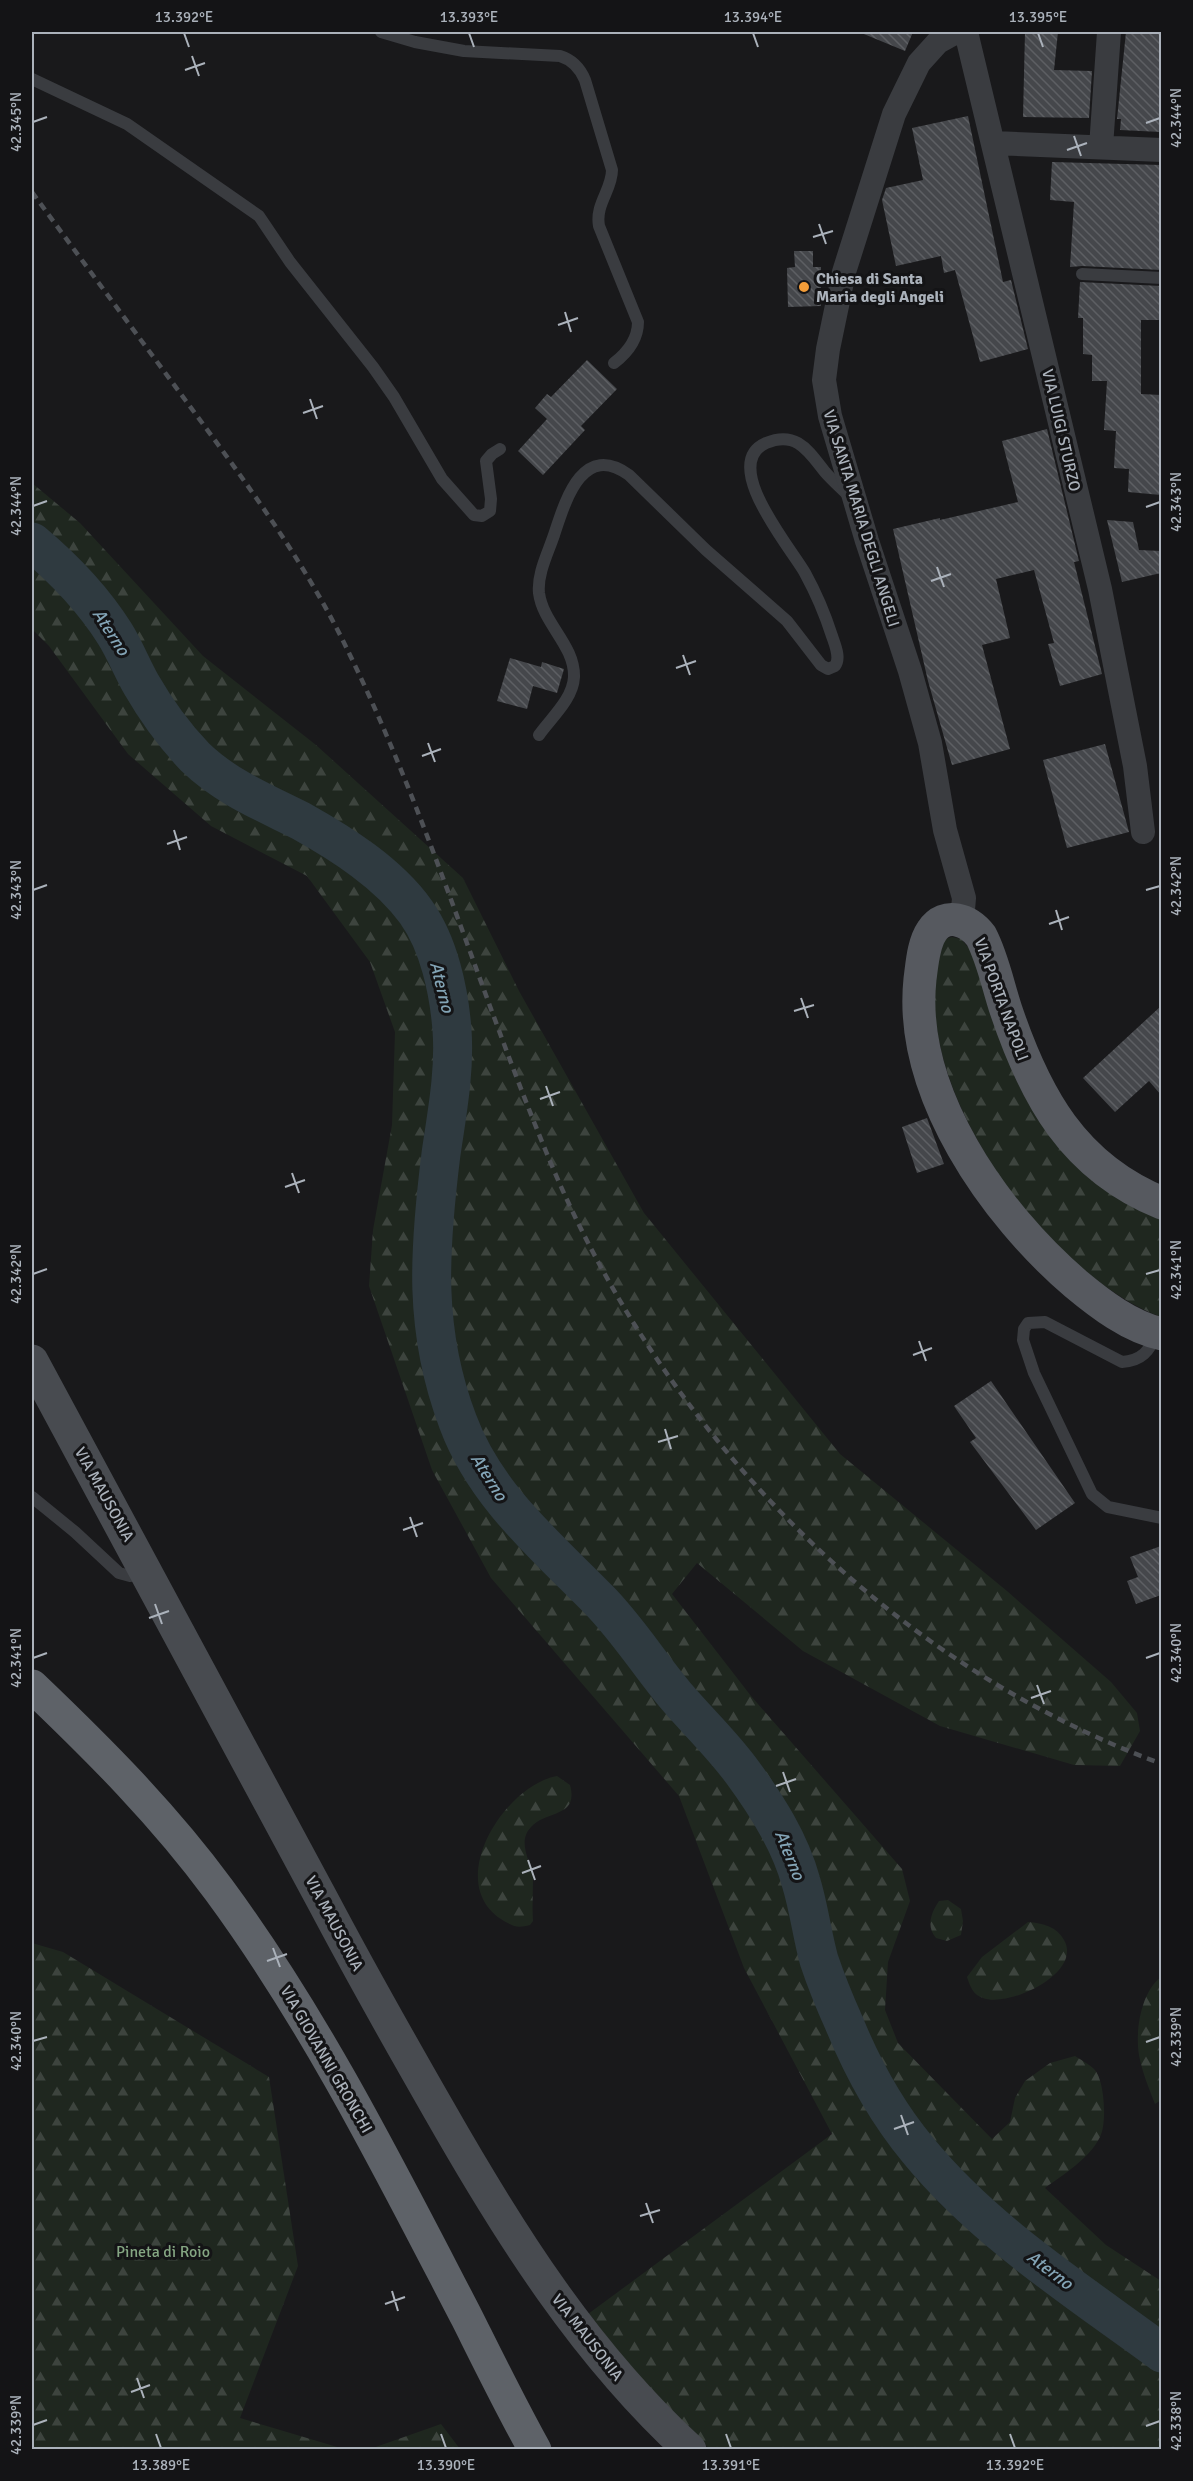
<svg xmlns="http://www.w3.org/2000/svg" width="1193" height="2481" font-family="Signika,sans-serif">
  <style>
    .forest { fill: url(#forest-firs) }
    .lines { fill: none; stroke-linecap: round; stroke-linejoin: round }
    .river { stroke: #2f3a40; stroke-width: 39 }
    .building { fill: url(#building-back-hatch) }
    .service { stroke: #3a3c40; stroke-width: 12 }
    .minor { stroke: #3a3c40; stroke-width: 24 }
    .secondary { stroke: #484b50; stroke-width: 33 }
    .primary { stroke: #56595f; stroke-width: 33 }
    .trunk { stroke: #5e6268; stroke-width: 33 }
    .rail { stroke: #4d5055; stroke-width: 4.5; stroke-dasharray: 8 6; stroke-linecap: butt }
    .ticks { fill: none; stroke: #abb2bb; stroke-width: 2 }
    .poi-dot { fill: #f39d39; stroke: #141416; stroke-width: 2 }
    .labels { text-anchor: middle; stroke-width: 6; stroke-linejoin: round; paint-order: stroke }
    .poi-label { font-size: 16px; font-weight: bold; fill: #abb2bb; stroke: #141416; text-anchor: start }
    .street-label { font-size: 16px; fill: #abb2bb; stroke: #141416 }
    .park-label { font-size: 16px; fill: #85a683; stroke: #141416 }
    .water-label { font-size: 18px; font-style: italic; fill: #83a4b6; stroke: #141416 }
    .neatline { fill: none; stroke: #abb2bb; stroke-width: 2 }
    .ticks-label { font-size: 15px; text-anchor: middle; fill: #abb2bb }
  </style>
  <defs>
    <pattern id="forest-firs" width="22" height="20" patternUnits="userSpaceOnUse" patternTransform="scale(1.5)"><rect width="22" height="20" fill="#1f271f"/><path d="M5 1l3.5 6h-7zM16 11l3.5 6h-7z" fill="#3d443e"/></pattern>
    <pattern id="building-back-hatch" width="6" height="6" patternUnits="userSpaceOnUse" patternTransform="scale(1.5)"><rect width="6" height="6" fill="#45474b"/><path d="M-1 5l2 2M0 0l6 6M5-1l2 2" fill="none" stroke="#5d5f63"/></pattern>
  </defs>
  <rect width="100%" height="100%" fill="#19191b"/>
  <path class="forest" d="M32 483 80 523 203 656 316 745 463 878 519 991 644 1213 840 1454 1007 1591 1111 1682 1137 1713 1140 1731 1120 1766 1074 1765 940 1726 803 1651 697 1563 672 1594 751 1696 902 1869 910 1901 888 1962 885 2010 898 2043 992 2139 1010 2122 1015 2098 1025 2081 1050 2063 1075 2056C1081 2060 1089 2064 1094 2069 1105 2080 1107 2124 1100 2137 1089 2159 1064 2174 1045 2188L1106 2245 1161 2281V2449H710L679 2421 584 2317 832 2134 744 1968 679 1796 491 1578 432 1470 369 1286 373 1230 392 1125 395 1032 370 962 307 876 211 826 128 754 49 646 32 629Z
    M952 937 961 939 972 952 999 1031 1161 1217V1317C1043 1273 893 1068 945 939Z
    M557 1776 570 1785C579 1818 546 1810 531 1827 516 1843 532 1862 533 1879 533 1893 532 1907 533 1921L530 1925C518 1928 515 1927 504 1921 442 1885 503 1786 557 1776Z
    M948 1900 961 1909 963 1921 961 1935 947 1941 936 1938C926 1926 931 1913 939 1901Z
    M1028 1922C1043 1923 1057 1927 1064 1940 1083 1973 1009 2008 983 1998 973 1995 970 1986 967 1977L982 1957Z
    M32 1943 63 1952 269 2077 298 2266 240 2418 344 2449H32Z
    M1161 1977V2100L1155 2104C1149 2088 1142 2072 1139 2055 1135 2031 1141 1992 1161 1977Z
    M441 2424 460 2449H370Z"/>
  <g class="lines">
    <path class="river" d="M32 542C63 568 93 599 115 634 125 650 132 668 141 684 156 710 174 735 195 757 226 787 263 802 301 821 342 844 388 873 416 912 439 944 449 991 452 1030 455 1071 447 1113 441 1154 429 1250 423 1330 458 1422 485 1495 545 1545 598 1599 627 1628 649 1664 676 1696 698 1722 723 1745 743 1773 767 1806 790 1842 801 1882 809 1908 812 1935 819 1960 826 1981 835 2003 844 2023 862 2067 888 2114 918 2150 985 2232 1078 2291 1162 2353"/>
  </g>
  <path class="building" d="M859 32H913L905 51Z
    M1025 32H1058L1054 70 1092 71 1089 118 1023 117Z
    M1126 32H1161V132L1120 130 1121 119H1117Z
    M968 116 1003 282 1011 280 1028 349 980 362 955 270 944 273 941 256 896 266 882 200 886 188 923 180 912 128Z
    M1052 162 1161 165V270L1082 266 1070 267 1074 202 1050 200Z
    M794 251H813V267H821V306L788 307 787 268 795 267Z
    M1080 282 1161 286V320H1141V394L1161 395V495L1128 492 1129 469 1114 468 1116 431 1104 430 1107 381H1092V355L1083 354V318H1078Z
    M587 360 617 389 581 426 585 430 543 475 518 451 547 419 535 408 547 394 551 397Z
    M1047 429 1079 561 1074 562 1102 674 1060 686 1048 644 1054 643 1034 570 996 579 1010 638 982 645 1010 749 952 765 928 681 893 529 940 518V520L1018 502 1002 441Z
    M1107 520 1133 522 1139 550 1161 551V573L1122 582Z
    M510 658 541 667 542 662 564 669 557 693 533 686 527 709 497 701Z
    M1105 744 1129 832 1067 848 1043 760Z
    M1161 1006V1095L1149 1081 1115 1112 1083 1078Z
    M927 1118 944 1164 917 1173 902 1127Z
    M991 1381 1075 1503 1036 1530 970 1442 976 1438 954 1406Z
    M1161 1546V1595L1136 1604 1127 1581 1138 1577 1130 1557Z"/>
  <g class="lines">
    <path class="service" d="M381 32 415 42 464 51 560 56C573 60 580 68 585 80L612 170C612 190 595 204 599 226L638 322C638 339 627 353 614 363
      M32 79 127 124 259 216 290 262 373 367 394 397 442 479 474 515 482 516 490 511 491 499 486 461 492 454 500 449
      M1082 274 1162 278
      M539 735C551 718 573 699 574 677 575 645 543 624 539 593 537 574 548 553 554 535 565 502 582 441 629 475L706 550 787 621 821 665 828 669 835 666C841 658 835 645 832 636 825 614 816 593 805 573 791 548 719 464 766 443 797 430 809 452 825 472 832 480 840 487 848 495
      M1156 1334C1150 1351 1141 1361 1122 1362L1045 1322 1028 1323 1024 1329 1023 1340 1034 1373 1092 1494 1108 1507 1162 1518
      M32 1497 75 1532 119 1573 130 1576 144 1571"/>
    <path class="minor" d="M956 32 938 42 919 63 894 114 844 272 828 349 824 380 830 416 867 541 910 671 930 743 945 830 964 898 962 921
      M966 32 1100 589 1135 766 1143 832
      M994 143 1162 150
      M1101 147 1109 32"/>
    <path class="secondary" d="M32 1361C130 1541 227 1722 324 1903 361 1973 400 2042 439 2110 509 2233 585 2354 690 2450"/>
    <path class="primary" d="M1162 1203C1073 1167 1035 1096 1006 1010 998 986 993 959 981 936 969 920 945 911 932 931 923 944 922 965 920 979 908 1092 994 1214 1076 1284 1100 1304 1130 1327 1162 1334"/>
    <path class="trunk" d="M32 1686C99 1750 164 1815 219 1890 317 2023 391 2172 467 2318 489 2362 511 2407 535 2450"/>
    <path class="rail" d="M32 192C83 262 135 332 186 401 245 481 306 563 349 653 431 821 482 1001 555 1173 670 1439 888 1663 1162 1764"/>
  </g>
  <path class="ticks" d="M184 33 189 47M469 33 474 47M753 33 758 47M1038 33 1043 47M192 56 199 76M185 70 205 63M33 122 47 117M1146 123 1160 118M1074 136 1081 156M1067 150 1087 143M819 224 826 244M813 237 833 231M565 312 571 332M558 325 578 318M310 399 317 419M303 413 323 406M33 506 47 501M1146 507 1160 502M937 567 944 587M931 581 951 574M683 655 690 675M676 668 696 661M428 743 435 762M422 756 441 749M174 830 180 850M167 844 187 837M33 890 47 885M1146 890 1160 886M1056 910 1062 930M1049 924 1069 917M801 998 808 1018M794 1011 814 1005M546 1086 553 1106M540 1099 560 1092M292 1173 299 1193M285 1187 305 1180M33 1274 47 1269M1146 1274 1160 1270M919 1341 926 1361M913 1355 932 1348M665 1429 671 1449M658 1442 678 1436M410 1517 417 1537M403 1530 423 1523M155 1604 162 1624M149 1618 169 1611M33 1658 47 1653M1146 1658 1160 1653M1037 1685 1044 1704M1031 1698 1051 1691M783 1772 790 1792M776 1786 796 1779M528 1860 535 1880M522 1873 541 1866M273 1948 280 1967M267 1961 287 1954M33 2041 47 2037M1146 2042 1160 2037M901 2115 908 2135M894 2129 914 2122M646 2203 653 2223M640 2216 660 2210M392 2291 398 2311M385 2304 405 2297M137 2378 144 2398M131 2392 150 2385M33 2425 47 2420M1146 2426 1160 2421M156 2434 161 2448M441 2434 446 2448M726 2434 731 2448M1010 2434 1015 2448"/>
  <circle class="poi-dot" cx="804" cy="287" r="6"/>
  <g class="labels">
    <g class="poi-label">
      <text x="816" y="284">Chiesa di Santa<tspan x="816" dy="18">Maria degli Angeli</tspan></text>
    </g>
    <g class="street-label">
      <text transform="translate(1062 430) rotate(77)" y="6">VIA LUIGI STURZO</text>
      <text transform="translate(862 518) rotate(73)" y="6">VIA SANTA MARIA DEGLI ANGELI</text>
      <text transform="translate(1002 999) rotate(70)" y="6">VIA PORTA NAPOLI</text>
      <text transform="translate(105 1494) rotate(61)" y="6">VIA MAUSONIA</text>
      <text transform="translate(335 1923) rotate(62)" y="6">VIA MAUSONIA</text>
      <text transform="translate(327 2059) rotate(60)" y="6">VIA GIOVANNI GRONCHI</text>
      <text transform="translate(588 2337) rotate(52)" y="6">VIA MAUSONIA</text>
    </g>
    <g class="park-label">
      <text x="163" y="2257">Pineta di Roio</text>
    </g>
    <g class="water-label">
      <text transform="translate(111 632) rotate(57)" y="6">Aterno</text>
      <text transform="translate(442 987) rotate(76)" y="6">Aterno</text>
      <text transform="translate(489 1477) rotate(58)" y="6">Aterno</text>
      <text transform="translate(790 1855) rotate(68)" y="6">Aterno</text>
      <text transform="translate(1050 2270) rotate(37)" y="6">Aterno</text>
    </g>
  </g>
  <rect width="1193" height="2481" fill="none" stroke="#141416" stroke-width="66"/>
  <rect x="33" y="33" width="1127" height="2415" class="neatline"/>
  <g class="ticks-label">
    <text x="184" y="22">13.392°E</text>
    <text x="469" y="22">13.393°E</text>
    <text x="753" y="22">13.394°E</text>
    <text x="1038" y="22">13.395°E</text>
    <text transform="translate(1176 118) rotate(-90)" y="5">42.344°N</text>
    <text transform="translate(16 122) rotate(-90)" y="5">42.345°N</text>
    <text transform="translate(1176 502) rotate(-90)" y="5">42.343°N</text>
    <text transform="translate(16 506) rotate(-90)" y="5">42.344°N</text>
    <text transform="translate(1176 886) rotate(-90)" y="5">42.342°N</text>
    <text transform="translate(16 890) rotate(-90)" y="5">42.343°N</text>
    <text transform="translate(1176 1270) rotate(-90)" y="5">42.341°N</text>
    <text transform="translate(16 1274) rotate(-90)" y="5">42.342°N</text>
    <text transform="translate(1176 1653) rotate(-90)" y="5">42.340°N</text>
    <text transform="translate(16 1658) rotate(-90)" y="5">42.341°N</text>
    <text transform="translate(1176 2037) rotate(-90)" y="5">42.339°N</text>
    <text transform="translate(16 2041) rotate(-90)" y="5">42.340°N</text>
    <text transform="translate(1176 2421) rotate(-90)" y="5">42.338°N</text>
    <text transform="translate(16 2425) rotate(-90)" y="5">42.339°N</text>
    <text x="161" y="2470">13.389°E</text>
    <text x="446" y="2470">13.390°E</text>
    <text x="731" y="2470">13.391°E</text>
    <text x="1015" y="2470">13.392°E</text>
  </g>
</svg>
